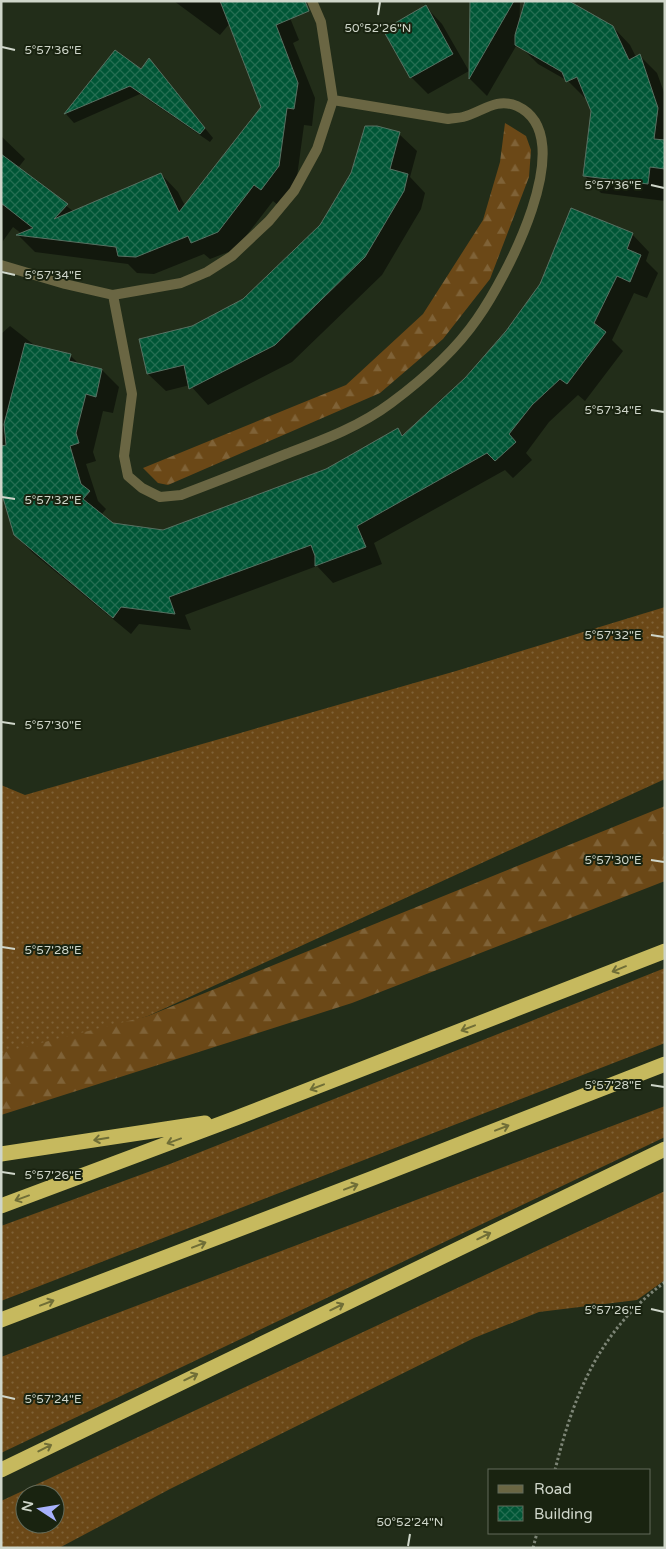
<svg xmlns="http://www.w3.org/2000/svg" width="666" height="1549" font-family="'Varela Round',sans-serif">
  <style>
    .grass { fill: url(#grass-dots); fill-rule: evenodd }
    .forest { fill: url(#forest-firs) }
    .shadow { fill: #0007 }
    .building { fill: url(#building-cross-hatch); stroke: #577162 }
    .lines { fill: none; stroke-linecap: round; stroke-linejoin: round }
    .path { stroke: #7d8576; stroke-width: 3; stroke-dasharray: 2.5 2.5; stroke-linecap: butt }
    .minor { stroke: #6a6643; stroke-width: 10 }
    .motorway { stroke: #c6b95e; stroke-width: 15 }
    .oneway { stroke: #706e37 }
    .ticks { fill: none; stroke: #cfd6ca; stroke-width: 2 }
    .ticks-label { font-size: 12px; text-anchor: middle; fill: #cfd6ca; stroke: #192310; stroke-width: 4; stroke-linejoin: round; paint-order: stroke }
  </style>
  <defs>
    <pattern id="grass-dots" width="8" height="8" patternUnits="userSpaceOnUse" patternTransform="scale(1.25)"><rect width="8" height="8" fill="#6b4817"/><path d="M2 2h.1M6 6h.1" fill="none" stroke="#7f6237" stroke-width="1.8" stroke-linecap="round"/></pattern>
    <pattern id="forest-firs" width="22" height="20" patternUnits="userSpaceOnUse" patternTransform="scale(1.25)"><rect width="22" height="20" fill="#6b4817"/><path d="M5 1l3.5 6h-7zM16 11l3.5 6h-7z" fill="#7f6237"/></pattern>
    <pattern id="building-cross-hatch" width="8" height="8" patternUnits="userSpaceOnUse" patternTransform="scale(1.25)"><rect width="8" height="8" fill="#005636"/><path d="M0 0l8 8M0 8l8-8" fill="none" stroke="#246e52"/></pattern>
  </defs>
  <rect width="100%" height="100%" fill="#222d19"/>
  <path class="grass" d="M665 607V779L148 1016 1 1062V785L25 795 456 671Z
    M665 968V1043L1 1301V1226L170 1164Z
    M665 1106V1137L1 1453V1357Z
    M665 1191V1280L637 1300 539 1312 474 1338 170 1489 59 1548H1V1501ZM25 1494H55V1524H25Z"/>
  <path class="forest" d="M505 123 526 136 531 150 529 177 490 279 443 339 380 393 168 485 158 483 143 468 346 385 423 314 483 220 500 162Z
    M665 806V881L352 1003 1 1115V1053L148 1016Z"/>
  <path class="shadow" d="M174 1H276L288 13 299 40 293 43 315 98 312 126 304 125 296 184 279 206 273 201 236 249 210 259 204 254 154 274 137 273 128 264 35 252 18 235 22 234 13 227 3 241 1 136 25 159 18 168 74 212 161 174 178 192 185 206 263 107 230 23 220 35Z
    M472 1H520L519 41 487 96 470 79Z
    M426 7 442 24 469 71 428 94 411 77Z
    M613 27 630 45 636 57 640 56 657 73 665 95V201L601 193 584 175 593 111 587 97 585 98 568 81 538 64 521 47Z
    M115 52 141 70 149 60 213 138 210 142 140 94 74 123 66 114Z
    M399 134 417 151 410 177 425 193 421 209 382 275 292 362 208 405 190 385 166 391 148 374 193 327 244 300 321 226Z
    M632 234 649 252 646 261 658 273 647 298 634 293 612 340 623 351 585 401 578 395 549 422 526 453 532 460 513 478 505 470 374 543 382 564 333 583 317 566 185 615 191 630 139 624 131 634 33 553 15 535 1 487V334L10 326 38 348 70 355 79 364 102 370 119 387 113 413 103 411 93 452 96 461 86 464 98 501 106 509 101 515 113 525 163 531 326 470 398 430 404 436Z"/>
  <path class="building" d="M220 1H305L309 11 276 25 298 83 294 109 287 108 279 166 261 190 254 185 218 232 191 243 188 236 136 257 118 256 116 247 16 235 33 228 1 203V154L68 204 54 219 161 173 179 212 261 107Z
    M470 1H514L469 79Z
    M525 1H569L613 26 629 60 640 54 658 108 654 139 665 140V169L650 167 648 184 583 176 591 111 577 77 566 82 562 72 515 45V35Z
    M426 5 453 54 410 78 383 30Z
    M115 50 141 69 149 58 205 128 200 134 130 86 64 114Z
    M365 126H377L400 132 390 169 408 174 404 191 365 257 275 345 189 389 184 365 147 374 139 339 192 326 243 299 320 225 351 173Z
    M571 208 633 233 627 249 641 255 630 282 617 276 594 323 606 332 567 384 560 379 532 405 509 434 516 442 495 461 487 453 357 526 366 547 315 566V556L311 545 169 597 175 614 121 607 113 618 14 535 1 491V446L6 445 4 424 25 343 71 354 69 361 102 369 96 397 86 394 76 433 79 443 70 446 81 484 90 491 83 499 113 523 163 530 326 469 398 428 402 436 465 378 506 331 540 284Z"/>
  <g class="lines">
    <path class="path" d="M555 1470C574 1394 599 1331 665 1282
      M533 1548 537 1533"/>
    <path class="minor" d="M1 265 65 284 113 295 181 283 207 272 232 256 269 221 294 191 317 149 333 100 321 22 312 1
      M113 295 132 394 124 456 128 476 142 488 160 497 181 495C216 482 251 468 286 454 323 440 359 427 391 403 422 380 455 351 477 319 504 281 583 136 517 106 496 97 482 112 463 117 459 118 453 118 448 119L333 100"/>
    <path class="motorway" d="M1 1154 205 1123
      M1 1206 236 1118 665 951
      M1 1320 373 1178 665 1064
      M1 1470 665 1149"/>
  </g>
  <defs><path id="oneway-shaft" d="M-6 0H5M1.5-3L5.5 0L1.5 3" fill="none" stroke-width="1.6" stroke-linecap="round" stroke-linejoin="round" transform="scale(1.25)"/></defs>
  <g class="oneway">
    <use href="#oneway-shaft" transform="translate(619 969) rotate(158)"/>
    <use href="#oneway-shaft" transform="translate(468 1028) rotate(159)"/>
    <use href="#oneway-shaft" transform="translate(317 1087) rotate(159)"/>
    <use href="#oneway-shaft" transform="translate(502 1128) rotate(-21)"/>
    <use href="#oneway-shaft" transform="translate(101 1139) rotate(171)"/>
    <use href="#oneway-shaft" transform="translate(174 1141) rotate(160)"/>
    <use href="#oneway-shaft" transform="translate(351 1187) rotate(-21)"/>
    <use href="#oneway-shaft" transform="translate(22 1198) rotate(160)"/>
    <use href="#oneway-shaft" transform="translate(484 1236) rotate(-26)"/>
    <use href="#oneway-shaft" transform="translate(199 1245) rotate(-21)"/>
    <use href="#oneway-shaft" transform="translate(47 1303) rotate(-21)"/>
    <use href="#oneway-shaft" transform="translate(337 1307) rotate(-26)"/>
    <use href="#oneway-shaft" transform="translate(191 1377) rotate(-26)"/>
    <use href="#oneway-shaft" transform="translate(45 1448) rotate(-27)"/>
  </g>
  <path class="ticks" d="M378 15 380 2M2 47 15 50M651 185 664 188M2 272 15 275M651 410 664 412M2 497 15 499M651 635 664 637M2 722 15 724M651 860 664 862M2 947 15 949M651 1085 664 1087M2 1172 15 1174M651 1309 664 1312M2 1396 15 1399M408 1546 410 1534"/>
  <g class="ticks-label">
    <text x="378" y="32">50°52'26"N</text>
    <text x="53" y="54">5°57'36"E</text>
    <text x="613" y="189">5°57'36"E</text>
    <text x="53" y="279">5°57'34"E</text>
    <text x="613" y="414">5°57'34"E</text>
    <text x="53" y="504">5°57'32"E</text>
    <text x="613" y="639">5°57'32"E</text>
    <text x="53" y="729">5°57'30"E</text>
    <text x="613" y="864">5°57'30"E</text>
    <text x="53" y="954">5°57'28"E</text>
    <text x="613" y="1089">5°57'28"E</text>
    <text x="53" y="1179">5°57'26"E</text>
    <text x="613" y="1314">5°57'26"E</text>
    <text x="53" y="1403">5°57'24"E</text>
    <text x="410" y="1526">50°52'24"N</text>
  </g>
  <rect width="666" height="1549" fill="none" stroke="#cfd6ca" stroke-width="5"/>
  <rect x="488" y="1469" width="162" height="65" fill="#192310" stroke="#626b5a"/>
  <rect x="498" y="1485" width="25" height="8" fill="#6a6643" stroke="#626b5a"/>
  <text x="534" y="1494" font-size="15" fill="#cfd6ca">Road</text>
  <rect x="498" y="1506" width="25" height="15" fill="url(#building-cross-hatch)" stroke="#626b5a"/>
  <text x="534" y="1519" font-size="15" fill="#cfd6ca">Building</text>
  <g transform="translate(40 1509) rotate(282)"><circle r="24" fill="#192310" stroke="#626b5a"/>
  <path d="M0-4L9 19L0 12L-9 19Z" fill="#a7b1fc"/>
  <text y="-8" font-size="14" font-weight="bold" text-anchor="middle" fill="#cfd6ca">N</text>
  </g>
</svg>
